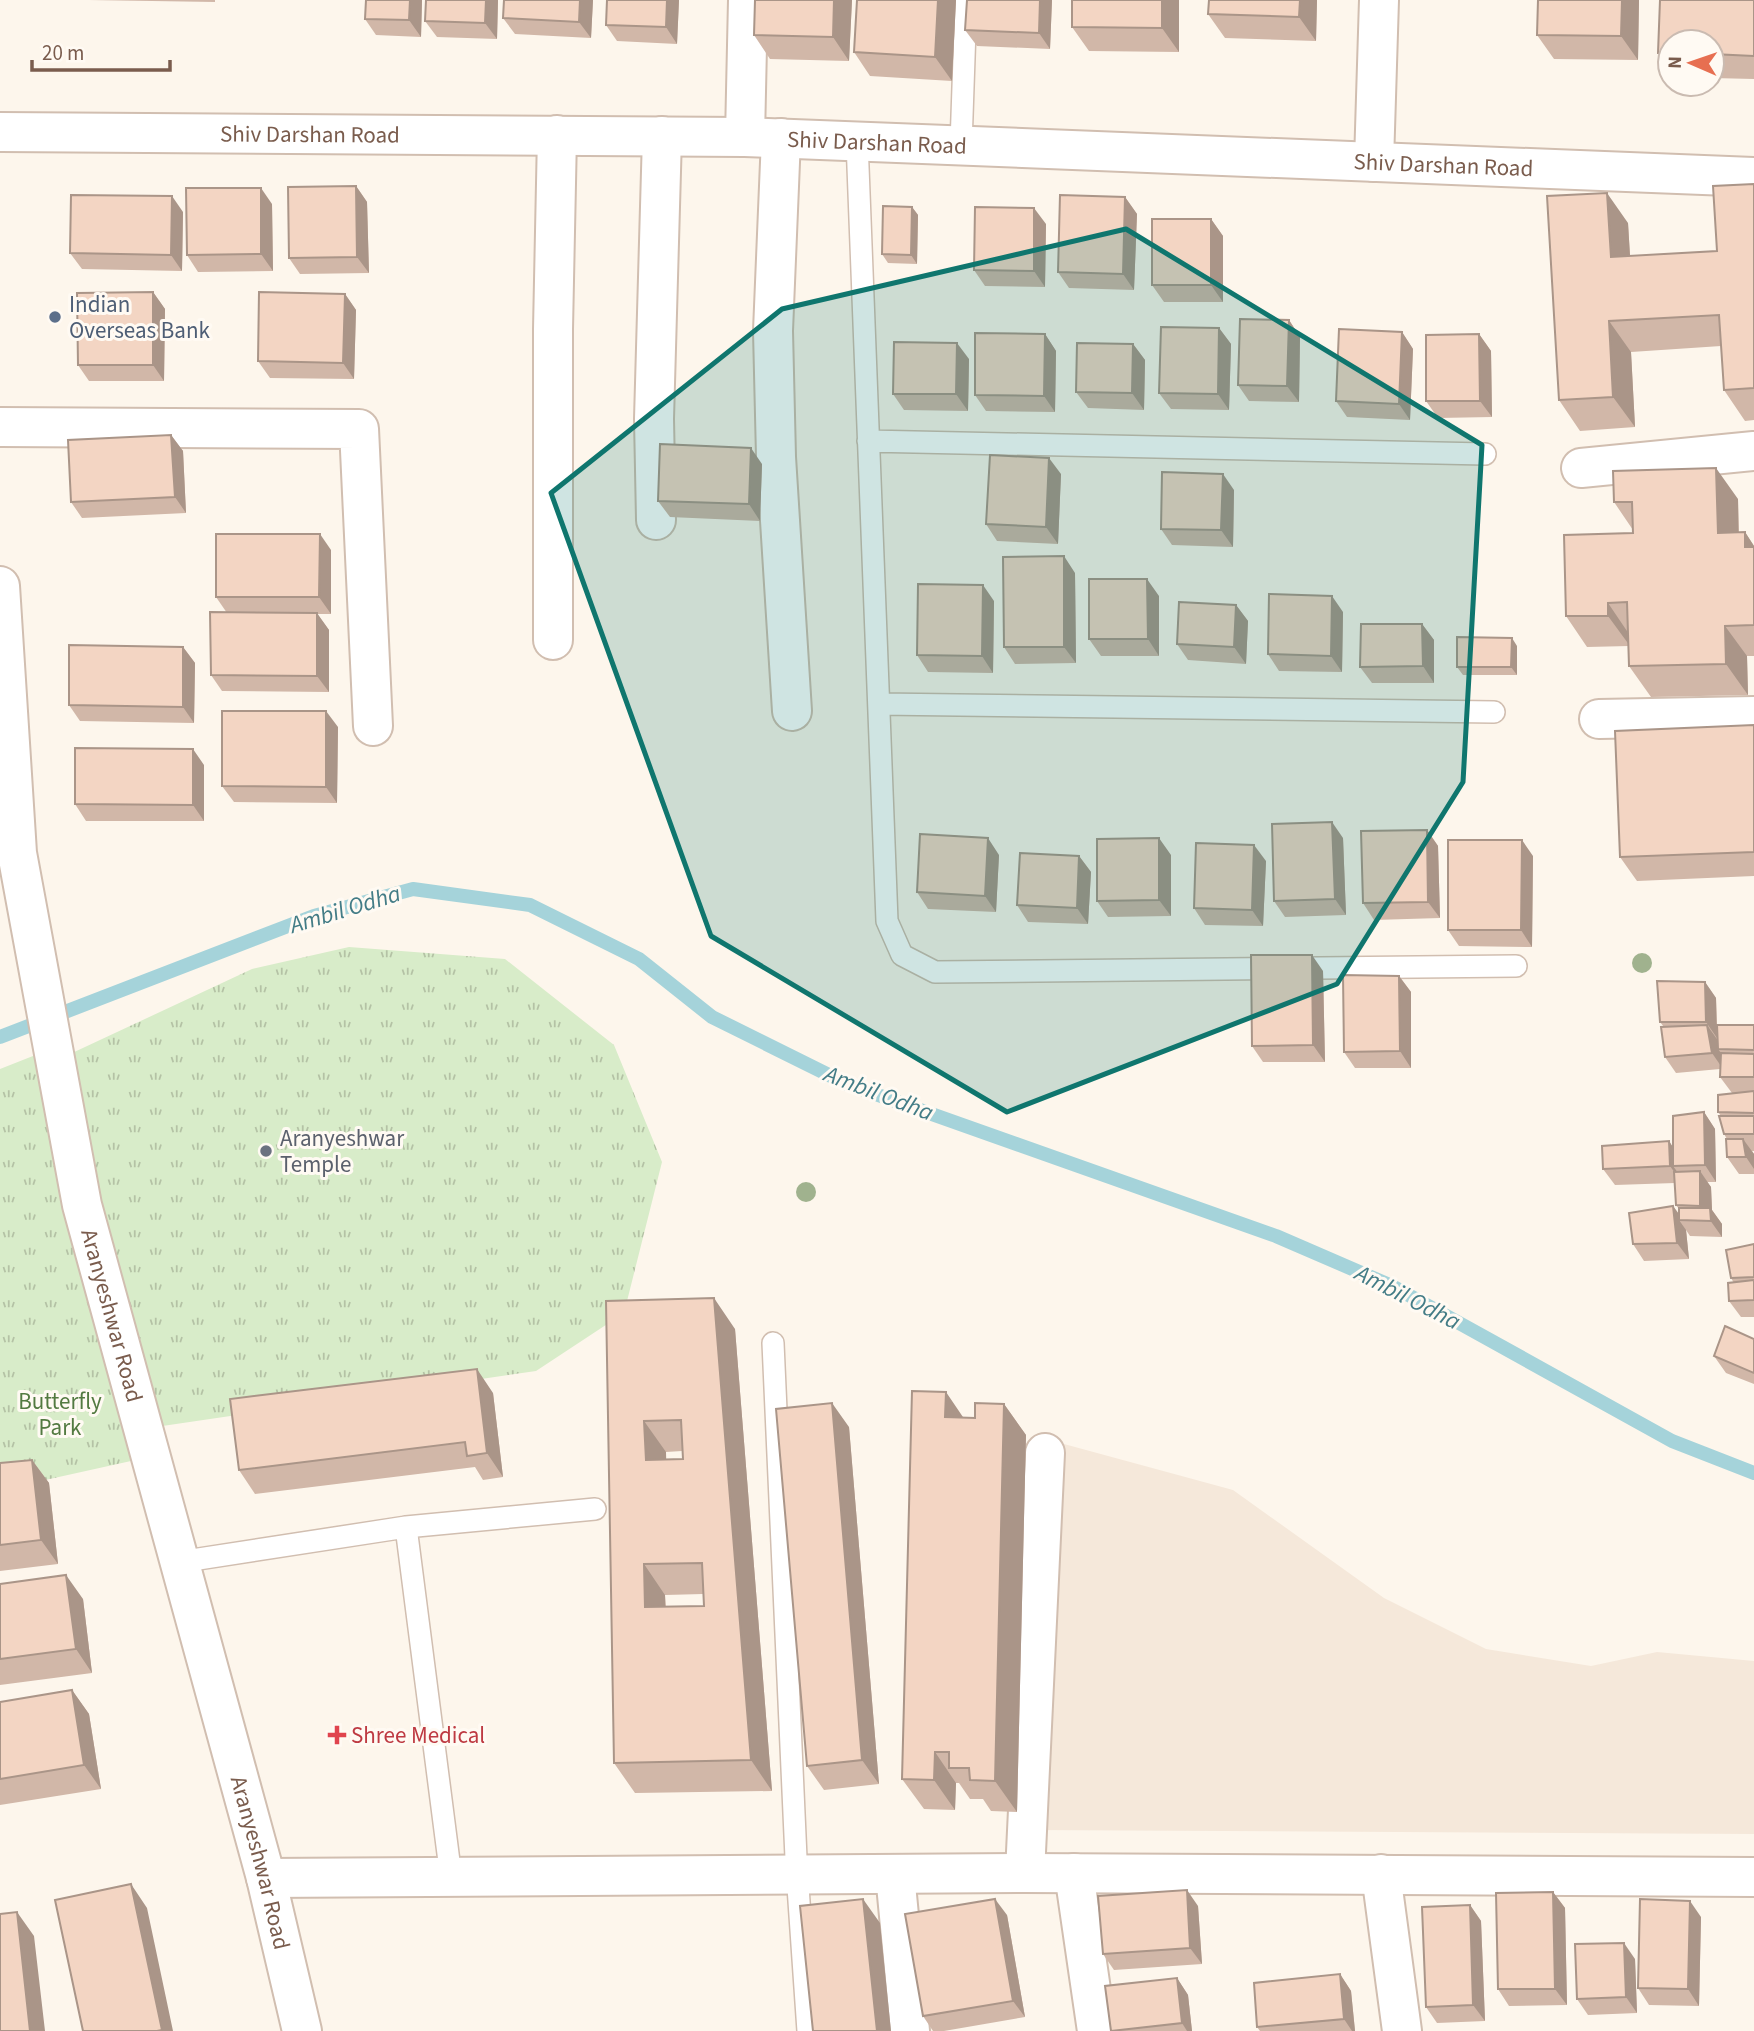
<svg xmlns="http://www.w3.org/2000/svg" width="1754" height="2031" font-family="'Source Sans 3',sans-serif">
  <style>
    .residential { fill: #f5e8da }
    .park { fill: url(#park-tufts) }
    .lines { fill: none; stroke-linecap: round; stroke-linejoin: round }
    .stream { stroke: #a5d3da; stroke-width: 14 }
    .service-casing { stroke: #d1beb0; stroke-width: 24 }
    .minor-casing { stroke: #d1beb0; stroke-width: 42 }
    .tertiary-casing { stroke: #d1beb0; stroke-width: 42 }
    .service { stroke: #fff; stroke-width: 21 }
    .minor { stroke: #fff; stroke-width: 38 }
    .tertiary { stroke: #fff; stroke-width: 38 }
    .tree { fill: #a0b28e }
    .wall { fill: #d1b7a8; fill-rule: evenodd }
    .shaded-wall { fill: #aa9588 }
    .building { fill: #f3d5c3; stroke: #aa9588; stroke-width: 2; fill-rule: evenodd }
    .marked { fill: #0f766e; fill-opacity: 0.2; stroke: #0f766e; stroke-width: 5; stroke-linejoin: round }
    .service-dot { fill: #5c6f8a; stroke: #fffaf3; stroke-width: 2.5 }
    .worship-dot { fill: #6b7280; stroke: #fffaf3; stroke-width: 2.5 }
    .health-dot { fill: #e0444e; stroke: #fffaf3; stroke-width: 2.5 }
    .labels { text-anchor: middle; stroke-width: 6; stroke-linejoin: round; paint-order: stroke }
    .street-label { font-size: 23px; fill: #7a5c4d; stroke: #fffaf3 }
    .service-label { font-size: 23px; fill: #4e5e75; stroke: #fffaf3; text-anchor: start }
    .worship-label { font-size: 23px; fill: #5b616d; stroke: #fffaf3; text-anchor: start }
    .park-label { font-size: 23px; fill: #537a41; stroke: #fffaf3 }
    .health-label { font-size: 23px; fill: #be3a42; stroke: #fffaf3; text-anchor: start }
    .water-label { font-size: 24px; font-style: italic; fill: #437c86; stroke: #fffaf3 }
  </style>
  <defs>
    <pattern id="park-tufts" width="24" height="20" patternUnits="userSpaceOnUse" patternTransform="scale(1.75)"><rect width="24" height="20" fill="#d8ecc9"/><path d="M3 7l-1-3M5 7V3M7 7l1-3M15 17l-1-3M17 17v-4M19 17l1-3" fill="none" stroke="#b4c2a5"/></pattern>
  </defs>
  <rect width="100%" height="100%" fill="#fdf6ec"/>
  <path class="residential" d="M1053 1441 1233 1490 1384 1598 1486 1649 1591 1666 1657 1652 1754 1661V1834L1033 1830Z"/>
  <path class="park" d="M349 947 505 959 614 1045 662 1162 624 1313 536 1371 142 1429 55 1061 252 969Z
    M38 1054 131 1461 0 1490V1069Z"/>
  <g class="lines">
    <path class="stream" d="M0 1037 314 916 413 889 530 905 639 959 712 1017 847 1084 1276 1236 1394 1287 1672 1441 1754 1473"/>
    <g class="service-casing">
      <path id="service" d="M857 141 887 921 902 955 935 972 1516 966
        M961 145 966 0
        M868 441 1485 454
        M879 704 1494 712
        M773 1343 796 1858 808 2031
        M179 1562 406 1527
        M451 1877 406 1527 595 1509"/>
    </g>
    <g class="minor-casing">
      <path id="minor" d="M745 137 748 0
        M781 138 773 331 776 457 792 711
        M1374 162 1379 0
        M0 427 359 429 373 726
        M1581 468 1754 451
        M656 520 654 419 662 136
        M553 640V329L557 135
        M1599 719 1754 716
        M1025 1873 1045 1453
        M1074 1873 1097 2031
        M895 1874 910 2031
        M1381 1874 1402 2031"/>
    </g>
    <g class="tertiary-casing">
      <g id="tertiary">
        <path id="s1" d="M0 132 745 137 1754 177"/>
        <path id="s2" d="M0 586 17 853 82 1205 266 1878 302 2031"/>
        <path d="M266 1878 1025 1873 1754 1877"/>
      </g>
    </g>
    <use href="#service" class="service"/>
    <use href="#minor" class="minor"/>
    <use href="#tertiary" class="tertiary"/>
  </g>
  <g class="tree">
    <circle cx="1642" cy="963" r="10"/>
    <circle cx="806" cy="1192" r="10"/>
  </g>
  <path class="wall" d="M89 0H215V2Z
    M366 0H422L421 37 376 35 365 19Z
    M498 0 497 39 437 37 425 21Z
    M504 0H593L591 38 515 34 503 18Z
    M679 0 677 44 617 41 606 25Z
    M852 0 849 61 770 59 754 35Z
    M857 0H956L952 81 870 76 854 52Z
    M1052 0 1050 49 977 46 965 30Z
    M1072 0H1179V52L1089 51 1072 27Z
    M1209 0H1317L1316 41 1225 38 1208 14Z
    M1639 0 1638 60 1554 59 1537 35Z
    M1660 0H1754V79L1712 78V42H1670V70L1658 53Z
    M1754 184V420L1745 421 1724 390 1721 346 1631 352 1635 427 1580 431 1559 400 1628 223 1630 256 1717 251Z
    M356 186 367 202 369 273 300 274 289 258Z
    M1125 197 1137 214 1134 290 1069 288 1058 272Z
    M272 204 273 271 198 272 187 255Z
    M912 207 918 215 917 264 888 263 882 254Z
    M183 212 182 271 82 269 70 253Z
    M1211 219 1223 236V302H1164L1152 285Z
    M1046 224 1045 287 985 286 974 270Z
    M153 292 165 309 164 381H89L78 365Z
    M345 294 356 310 354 379 270 378 258 361Z
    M1289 320 1300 337 1299 402 1249 401 1238 385Z
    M1219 328 1231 344 1229 410 1171 409 1159 393Z
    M1402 332 1413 349 1410 420 1347 417 1336 401Z
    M1045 334 1056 351 1055 412 986 411 975 395Z
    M1479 334 1491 351 1492 417 1438 418 1426 401Z
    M1133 344 1145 360 1144 410 1088 408 1076 392Z
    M969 359 968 411 904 410 893 394Z
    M171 435 183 451 186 513 82 518 71 502Z
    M762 464 760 521 670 517 658 501Z
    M1061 474 1058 544 997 541 986 524Z
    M1234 490 1233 547 1172 545 1161 529Z
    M1738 499 1739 533 1745 532 1754 546V656H1747L1748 695 1651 697 1629 666V646L1587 647 1566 616 1633 533V530L1614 502Z
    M331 550V614H317L329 630V692L222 691 211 675 227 613 216 597Z
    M1075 573 1076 663 1015 664 1004 647Z
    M1159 596V656H1101L1089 639Z
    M994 601 993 673 928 672 917 655Z
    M1236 605 1248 621 1246 664 1188 660 1177 644Z
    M1343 612 1342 672 1279 671 1268 654Z
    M1422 624 1434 640V683H1372L1360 667Z
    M1517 646V675H1463L1457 667Z
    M183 647 195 663 194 723 80 721 69 705Z
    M1754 725V876L1637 881 1620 857Z
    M338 727 337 803 234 802 222 786Z
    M204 765V821H86L75 804Z
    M1427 830 1438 846 1440 918 1374 920 1363 903Z
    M1343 838 1346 915 1285 917 1274 901Z
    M999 855 996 912 928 909 917 892Z
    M1171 855V916L1108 917 1097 901Z
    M1079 856 1091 872 1088 924 1028 922 1017 905Z
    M1533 856 1532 947 1459 946 1448 930Z
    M1266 861 1263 926 1205 925 1194 908Z
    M1323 971 1325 1062H1263L1252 1046Z
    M1399 976 1411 992V1068H1355L1344 1052Z
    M1705 982 1716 998 1717 1025H1754V1151H1752L1754 1154V1174H1739L1727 1157V1139L1724 1134 1721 1116 1718 1112 1732 1093 1720 1077V1069L1676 1073 1665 1057 1664 1027 1660 1022Z
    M1704 1112 1715 1129 1716 1182H1707L1711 1187 1712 1210 1722 1224V1237L1690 1236 1686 1230 1689 1259 1644 1261 1633 1244 1673 1206 1679 1214V1209L1676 1205 1675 1183 1615 1185 1603 1169 1669 1141 1673 1148Z
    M1754 1244V1317H1741L1729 1301 1734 1283 1731 1278Z
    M606 1301 735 1329 772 1791 635 1793 614 1763ZM682 1451 683 1459 666 1460V1452ZM703 1594 704 1606 666 1607 665 1595Z
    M1754 1339V1384L1726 1373 1714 1356Z
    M493 1393 503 1477 483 1480 475 1467 255 1494 239 1470Z
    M1004 1404 1026 1435 1017 1812 991 1811 983 1799H970L959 1783H956L955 1810 924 1809 902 1779 963 1417 975 1418Z
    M849 1427 879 1784 824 1790 807 1766Z
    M32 1460 49 1483 58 1564 0 1571V1463Z
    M0 1584 83 1599 92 1673 0 1685Z
    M72 1690 89 1714 101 1789 0 1805V1702Z
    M1553 1892 1565 1908 1567 2005 1509 2006 1498 1989Z
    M1470 1905 1481 1921 1485 2021 1437 2023 1426 2007Z
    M1198 1906 1202 1964 1114 1970 1103 1954Z
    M1007 1915 1025 2017 944 2031H933L923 2016Z
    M1701 1917 1699 2006 1649 2005 1638 1988Z
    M1635 1959 1637 2013 1588 2015 1577 1999Z
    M1340 1974 1351 1991 1355 2031H1260L1257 2027Z
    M1177 1978 1188 1995 1192 2031H1111Z"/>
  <path class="shaded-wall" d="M410 0H422L421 37 409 20Z
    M486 0H498L497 39 485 23Z
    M580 0H593L591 38 579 22Z
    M667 0H679L677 44 666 27Z
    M834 0H852L849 61 833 37Z
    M938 0H956L952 81 935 57Z
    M1040 0H1052L1050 49 1039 33Z
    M1162 0H1179V52L1162 28Z
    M1300 0H1317L1316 41 1299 17Z
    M1622 0H1639L1638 60 1621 36Z
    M356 186 367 202 369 273 357 257Z
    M261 188 272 204 273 271 261 254Z
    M1607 193 1628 223 1632 288 1611 257Z
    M172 196 183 212 182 271 171 255Z
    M1125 197 1137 214 1134 290 1123 274Z
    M912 207 918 215 917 264 911 255Z
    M1034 208 1046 224 1045 287 1034 271Z
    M1211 219 1223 236V302L1211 285Z
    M153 292 165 309 164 381 153 365Z
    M345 294 356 310 354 379 343 363Z
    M1289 320 1300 337 1299 402 1287 386Z
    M1609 321 1631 352 1635 427 1613 397Z
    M1219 328 1231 344 1229 410 1218 394Z
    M1402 332 1413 349 1410 420 1399 404Z
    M1045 334 1056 351 1055 412 1044 396Z
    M1479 334 1491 351 1492 417 1480 401Z
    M957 343 969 359 968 411 956 394Z
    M1133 344 1145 360 1144 410 1132 393Z
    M171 435 183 451 186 513 175 497Z
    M751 448 762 464 760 521 749 504Z
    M1049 458 1061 474 1058 544 1046 527Z
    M1716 468 1738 499 1739 564 1718 533Z
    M1223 474 1234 490 1233 547 1221 530Z
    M1745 532 1754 546V560L1745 547Z
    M320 534 331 550V614L319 597Z
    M1064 556 1075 573 1076 663 1064 647Z
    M1147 579 1159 596V656L1148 639Z
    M983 585 994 601 993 673 982 656Z
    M1332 596 1343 612 1342 672 1331 656Z
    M1608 603 1629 634 1630 646 1608 616Z
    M1236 605 1248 621 1246 664 1234 647Z
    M317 613 329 630V692L317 676Z
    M1422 624 1434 640V683L1423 666Z
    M1725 626 1747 656 1748 695 1726 664Z
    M1512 638 1517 646V675L1511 667Z
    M183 647 195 663 194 723 183 707Z
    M326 711 338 727 337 803 326 787Z
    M193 749 204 765V821L193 805Z
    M1332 822 1343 838 1346 915 1335 899Z
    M1427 830 1438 846 1440 918 1428 902Z
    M988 838 999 855 996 912 985 896Z
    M1159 838 1171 855V916L1159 900Z
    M1522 840 1533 856 1532 947 1521 930Z
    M1254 845 1266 861 1263 926 1252 910Z
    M1079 856 1091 872 1088 924 1077 908Z
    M1312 955 1323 971 1325 1062 1313 1045Z
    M1399 976 1411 992V1068L1400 1051Z
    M1705 982 1716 998 1717 1038 1706 1022Z
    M1707 1025 1719 1042 1718 1049 1721 1053 1723 1069 1712 1053Z
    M1704 1112 1715 1129 1716 1182 1705 1165Z
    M1743 1139 1754 1154V1169L1746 1157Z
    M1669 1141 1680 1158 1673 1166 1681 1177 1682 1183 1670 1166Z
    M1700 1171 1711 1187 1712 1210 1722 1224V1237L1700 1206Z
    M1673 1206 1683 1220H1679L1686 1230 1689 1259 1677 1243Z
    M714 1298 735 1329 772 1791 751 1760Z
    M477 1369 493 1393 503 1477 487 1453Z
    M946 1392 967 1423 945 1417Z
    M832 1403 849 1427 879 1784 862 1760Z
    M1004 1404 1026 1435 1017 1812 995 1781Z
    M644 1421 666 1452 667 1491 646 1460Z
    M32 1460 49 1483 58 1564 41 1540Z
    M644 1564 665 1595 666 1638 645 1607Z
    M66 1575 83 1599 92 1673 76 1649Z
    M72 1690 89 1714 101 1789 84 1765Z
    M935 1752 956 1783 955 1810 934 1780Z
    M131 1884 147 1908 173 2031H162V2030Z
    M1187 1890 1198 1906 1202 1964 1190 1948Z
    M1553 1892 1565 1908 1567 2005 1555 1989Z
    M863 1899 880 1923 891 2031H877Z
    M995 1899 1007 1915 1025 2017 1013 2001Z
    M1690 1901 1701 1917 1699 2006 1688 1989Z
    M1470 1905 1481 1921 1485 2021 1473 2005Z
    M17 1912 34 1936 45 2031H30Z
    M1624 1943 1635 1959 1637 2013 1626 1997Z
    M1340 1974 1351 1991 1355 2031H1352L1344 2019Z
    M1177 1978 1188 1995 1192 2031H1187L1182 2023Z"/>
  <path class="building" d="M366 0H410L409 20 365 19Z
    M426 0H486L485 23 425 21Z
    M504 0H580L579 22 503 18Z
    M607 0H667L666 27 606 25Z
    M755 0H834L833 37 754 35Z
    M857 0H938L935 57 854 52Z
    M967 0H1040L1039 33 965 30Z
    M1072 0H1162V28L1072 27Z
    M1209 0H1300L1299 17 1208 14Z
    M1538 0H1622L1621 36 1537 35Z
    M1660 0H1754V56L1712 54V42H1670V53H1658Z
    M1754 184V388L1724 390 1719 315 1609 321 1613 397 1559 400 1547 196 1607 193 1611 257 1717 251 1713 186Z
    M356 186 357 257 289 258 288 187Z
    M186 188H261V254L187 255Z
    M71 195 172 196 171 255 70 253Z
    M1060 195 1125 197 1123 274 1058 272Z
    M883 206 912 207 911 255 882 254Z
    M975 207 1034 208V271L974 270Z
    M1152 219H1211V285H1152Z
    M153 292V365H78L77 293Z
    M259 292 345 294 343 363 258 361Z
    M1240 319 1289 320 1287 386 1238 385Z
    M1161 327 1219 328 1218 394 1159 393Z
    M1339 329 1402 332 1399 404 1336 401Z
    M975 333 1045 334 1044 396 975 395Z
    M1479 334 1480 401H1426V335Z
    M894 342 957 343 956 394H893Z
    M1077 343 1133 344 1132 393 1076 392Z
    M171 435 175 497 71 502 68 440Z
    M660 444 751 448 749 504 658 501Z
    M990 455 1049 458 1046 527 986 524Z
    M1716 468 1718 533 1745 532V547H1754V625L1725 626 1726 664 1629 666 1627 602 1608 603V616H1566L1564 535 1633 533 1632 502H1614L1613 471Z
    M1162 472 1223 474 1221 530 1161 529Z
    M216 534H320L319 597H216Z
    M1064 556V647H1004L1003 557Z
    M1089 579H1147L1148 639H1089Z
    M918 584 983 585 982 656 917 655Z
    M1269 594 1332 596 1331 656 1268 654Z
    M1179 602 1236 605 1234 647 1177 644Z
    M210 612 317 613V676L211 675Z
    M1361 624H1422L1423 666 1360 667Z
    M1457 637 1512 638 1511 667H1457Z
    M69 645 183 647V707L69 705Z
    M222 711H326V787L222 786Z
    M1754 725V852L1620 857 1615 731Z
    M75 748 193 749V805L75 804Z
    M1332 822 1335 899 1274 901 1272 824Z
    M1427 830 1428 902 1363 903 1361 831Z
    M920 834 988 838 985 896 917 892Z
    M1159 838V900L1097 901V839Z
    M1448 840H1522L1521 930H1448Z
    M1196 843 1254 845 1252 910 1194 908Z
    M1020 853 1079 856 1077 908 1017 905Z
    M1251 955H1312L1313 1045 1252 1046Z
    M1343 975 1399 976 1400 1051 1344 1052Z
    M1657 981 1705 982 1706 1022H1660Z
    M1707 1025 1712 1053 1665 1057 1661 1027Z
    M1717 1025H1754V1050L1718 1049Z
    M1721 1053 1754 1054V1077H1720Z
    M1754 1091V1113L1718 1112V1095Z
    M1704 1112 1705 1165 1673 1166V1116Z
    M1719 1116H1754V1134H1724Z
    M1726 1139H1743L1746 1157H1727Z
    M1669 1141 1670 1166 1603 1169 1602 1146Z
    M1700 1171V1206L1676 1205 1674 1172Z
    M1673 1206 1677 1243 1633 1244 1629 1213Z
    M1679 1208H1710L1711 1221 1679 1220Z
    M1754 1244V1277L1731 1278 1726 1250Z
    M1754 1280V1300L1729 1301 1728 1283Z
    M714 1298 751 1760 614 1763 606 1301ZM681 1420 683 1459 646 1460 644 1421ZM702 1563 704 1606 645 1607 644 1564Z
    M1725 1326 1754 1339V1373L1714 1356Z
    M477 1369 487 1453 467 1456 465 1442 239 1470 230 1399Z
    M912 1391 946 1392 945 1417 975 1418V1403L1004 1404 995 1781 970 1780 969 1768H949V1752H935L934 1780 902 1779Z
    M832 1403 862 1760 807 1766 776 1409Z
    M32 1460 41 1540 0 1545V1463Z
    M66 1575 76 1649 0 1659V1584Z
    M72 1690 84 1765 0 1779V1702Z
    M131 1884 162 2030 157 2031H83L55 1900Z
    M1187 1890 1190 1948 1103 1954 1098 1896Z
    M1553 1892 1555 1989H1498L1496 1893Z
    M863 1899 877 2031H813L800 1906Z
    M995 1899 1013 2001 923 2016 905 1914Z
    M1640 1899 1690 1901 1688 1989 1638 1988Z
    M1470 1905 1473 2005 1426 2007 1422 1907Z
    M17 1912 30 2031H0V1914Z
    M1624 1943 1626 1997 1577 1999 1575 1944Z
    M1340 1974 1344 2019 1257 2027 1254 1983Z
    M1177 1978 1182 2023 1111 2031 1105 1986Z"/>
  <path class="marked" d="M1126 229 1482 445 1463 782 1337 984 1007 1112 711 936 551 493 782 309Z"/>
  <circle class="service-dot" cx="55" cy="317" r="7"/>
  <circle class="worship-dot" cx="266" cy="1151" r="7"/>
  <path class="health-dot" d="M333.5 1724.5h7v7h7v7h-7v7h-7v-7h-7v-7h7z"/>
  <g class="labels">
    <g class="street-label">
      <text dy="8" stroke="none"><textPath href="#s1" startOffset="310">Shiv Darshan Road</textPath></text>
      <text dy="8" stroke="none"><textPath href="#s1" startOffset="877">Shiv Darshan Road</textPath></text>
      <text dy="8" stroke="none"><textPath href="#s1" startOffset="1444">Shiv Darshan Road</textPath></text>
      <text dy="8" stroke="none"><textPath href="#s2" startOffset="740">Aranyeshwar Road</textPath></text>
      <text dy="8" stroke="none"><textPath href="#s2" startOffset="1307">Aranyeshwar Road</textPath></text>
    </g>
    <g class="service-label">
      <text x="69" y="312">Indian<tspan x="69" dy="26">Overseas Bank</tspan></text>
    </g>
    <g class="worship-label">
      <text x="280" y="1146">Aranyeshwar<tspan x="280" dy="26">Temple</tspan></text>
    </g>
    <g class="park-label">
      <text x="60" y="1409">Butterfly<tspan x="60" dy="26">Park</tspan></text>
    </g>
    <g class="health-label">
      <text x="351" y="1743">Shree Medical</text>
    </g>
    <g class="water-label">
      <text transform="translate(345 909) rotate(-17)" y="8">Ambil Odha</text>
      <text transform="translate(879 1093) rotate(21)" y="8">Ambil Odha</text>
      <text transform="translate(1408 1297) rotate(27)" y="8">Ambil Odha</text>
    </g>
  </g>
  <g transform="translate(1691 63) rotate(272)"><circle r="33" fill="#fffaf3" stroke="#cabbb1" stroke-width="2"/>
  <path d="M0-5L12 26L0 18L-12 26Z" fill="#e76f51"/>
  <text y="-10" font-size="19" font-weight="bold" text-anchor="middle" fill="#7a5c4d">N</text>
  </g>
  <path d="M32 60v10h138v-10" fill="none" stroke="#7a5c4d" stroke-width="3.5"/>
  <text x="42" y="60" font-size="21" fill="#7a5c4d" stroke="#fffaf3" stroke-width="5" paint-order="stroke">20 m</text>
</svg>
